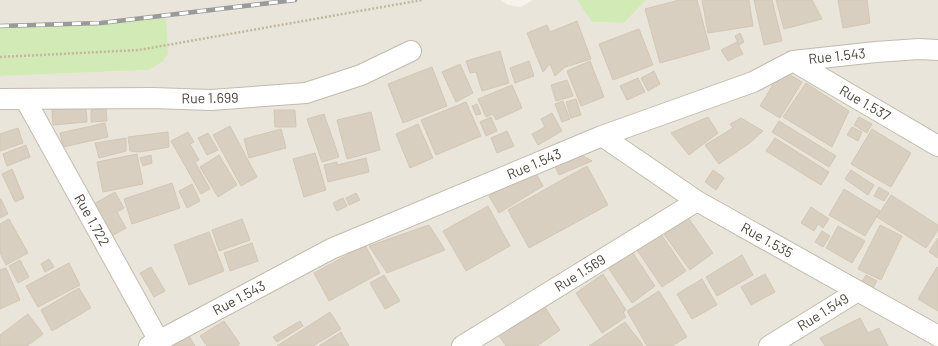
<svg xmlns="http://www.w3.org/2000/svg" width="938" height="346" font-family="Barlow,sans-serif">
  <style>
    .residential { fill: #eae5da }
    .green { fill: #d2eab5 }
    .building { fill: #d8cfc1; stroke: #d3c7b4 }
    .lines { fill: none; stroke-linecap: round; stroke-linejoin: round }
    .street-casing { stroke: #c2bbae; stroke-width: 22 }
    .path { stroke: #c4b79f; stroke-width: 2.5; stroke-dasharray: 2 2; stroke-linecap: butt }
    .street { stroke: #fff; stroke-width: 20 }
    .rail-casing { stroke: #9a9a9a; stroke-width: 4.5 }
    .rail { stroke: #fff; stroke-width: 3; stroke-dasharray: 9; stroke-linecap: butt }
    .labels { text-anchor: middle; stroke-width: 4; stroke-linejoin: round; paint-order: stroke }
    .street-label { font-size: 14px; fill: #4b4439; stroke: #fff }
  </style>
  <rect width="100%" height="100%" fill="#f6f3ec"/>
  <path class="residential" d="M0 0H501L508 5 521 7 533 0H577L593 22 624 23 646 0H938V346H0V76L149 70 166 16 101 23 0 26Z"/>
  <path class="green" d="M577 0H646L624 23 592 22Z
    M166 15 168 54 163 61 149 70 0 76V26L101 23Z"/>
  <path class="building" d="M679 0H697L710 49 660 63 645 9Z
    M702 0H749L753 26 708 33Z
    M754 0H772L782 41 764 45Z
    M776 0H812L822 19 784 29Z
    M838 0H867L870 23 843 28Z
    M577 21 591 59 565 67 555 76 550 64 543 72 527 33 547 25 550 32Z
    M639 29 653 65 613 80 599 44Z
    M740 33 744 42 739 45 735 36Z
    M737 42 743 54 728 61 721 50Z
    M500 51 509 83 482 91 476 72 470 73 466 61Z
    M529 61 534 76 515 83 510 68Z
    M590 61 604 97 581 106 567 71Z
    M460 64 473 93 456 102 442 72Z
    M432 67 447 106 403 123 388 84Z
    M782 70 802 82 780 118 760 106Z
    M654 71 660 84 648 91 641 78Z
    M638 78 645 92 627 100 620 86Z
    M567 80 573 96 556 101 551 85Z
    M806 83 849 111 832 147 783 117Z
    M512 85 522 108 496 120 493 114 486 117 478 99Z
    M576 99 581 115 571 118 566 102Z
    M563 101 570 119 562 122 555 104Z
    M466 102 481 136 436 155 421 120Z
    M477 104 481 114 476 115 472 106Z
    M86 107 87 122 53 125 52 110Z
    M106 109 107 121 91 122V110Z
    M274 110H295L296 127H275Z
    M371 112 380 150 347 159 337 120Z
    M552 113 562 131 538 145 532 134 545 127 541 119Z
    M324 114 339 157 322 162 307 119Z
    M491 117 497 131 486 136 480 122Z
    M708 117 718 133 689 155 671 133Z
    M859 117 872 124 867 133 854 125Z
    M741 118 763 131 751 142 719 164 705 145 733 128 730 124Z
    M779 121 836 156 829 167 772 132Z
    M105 123 108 137 63 147 60 133Z
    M418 124 433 158 410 168 396 134Z
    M230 126 257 177 241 186 213 135Z
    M852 127 862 132 858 141 847 135Z
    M18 128 23 143 0 151V134Z
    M281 129 286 148 249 158 244 139Z
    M872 129 911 153 891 187 851 164Z
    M507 131 514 146 497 153 491 138Z
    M168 132 169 147 140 152 130 151 128 137Z
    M188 132 194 142 190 144 199 160 195 162 210 189 201 194 171 141Z
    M208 133 218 150 207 155 198 138Z
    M126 138V151L99 158 95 143Z
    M775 138 829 172 821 185 766 151Z
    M26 145 30 157 7 166 3 154Z
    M315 153 326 190 304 197 293 159Z
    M578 153 592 161 559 175 554 164Z
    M137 154 143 184 103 192 97 162Z
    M151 155 152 163 143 166 140 158Z
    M219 155 237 185 218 197 200 167Z
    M366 158 369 172 328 182 324 165 337 162V165Z
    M587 166 608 205 529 248 508 210Z
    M12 169 24 198 15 202 2 174Z
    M534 170 543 186 499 213 489 196Z
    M713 170 724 178 716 190 705 182Z
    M851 170 874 185 868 195 845 179Z
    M172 183 180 208 132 224 124 199Z
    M192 184 200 201 187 208 179 191Z
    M879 187 889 193 884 201 874 196Z
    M844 189 880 211 865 236 829 215Z
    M115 192 124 208 117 212 126 228 110 237 92 205Z
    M356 193 360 200 349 205 346 198Z
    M891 195 938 225V230L926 248 877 217Z
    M343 198 347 206 337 211 333 203Z
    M0 199H1L8 214 0 218Z
    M488 206 510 246 466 271 443 231Z
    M811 207 829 219 823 228 818 224 814 231 801 223Z
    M687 216 713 253 690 270 663 233Z
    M9 219 28 253 6 265 0 253V224Z
    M242 219 250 240 219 251 212 230Z
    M429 225 445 250 387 273 369 246Z
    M880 225 902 236 881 280 858 269Z
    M838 226 865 241 852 263 826 248Z
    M822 231 830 236 823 247 815 242Z
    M209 232 224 271 189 285 174 245Z
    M661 234 686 271 662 287 637 250Z
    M938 238V258L929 252Z
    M252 243 258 261 230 271 224 253Z
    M365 245 380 273 329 301 314 273Z
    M631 250 655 286 632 303 607 266Z
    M742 255 753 275 717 296 706 277Z
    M49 259 54 267 45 272 41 264Z
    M20 260 29 277 18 283 9 266Z
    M69 263 80 285 38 307 26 286Z
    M151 267 165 291 154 297 140 273Z
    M937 267 938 268V311L918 299Z
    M6 268 20 300 0 309V270Z
    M603 274 626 310 623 312 626 317 602 333 576 293Z
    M765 274 775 292 751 305 741 287Z
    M384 275 400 301 385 309 370 283Z
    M866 275 877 281 871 291 860 285Z
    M702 279 717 305 692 319 677 294Z
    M79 288 91 308 52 331 41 310Z
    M659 291 687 337 672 346H647L627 311Z
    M542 303 560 330 537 346H506L497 333Z
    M330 312 341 329 313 346H277Z
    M28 314 43 334 27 346H0V335Z
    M860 318 868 333 879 328 888 346H825L820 338Z
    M224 321 240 344 237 346H207L200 336Z
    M300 321 303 326 277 342 273 337Z
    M625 322 643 345 641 346H589Z
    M341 332 349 346H319Z
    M189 336 195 346H173Z"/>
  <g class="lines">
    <g class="street-casing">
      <path id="street" d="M793 61 938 146
        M0 99 153 98 211 100 306 93 361 75 411 51
        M25 99 159 341
        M602 136 697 201 938 336
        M149 346 331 249 602 136 753 82 793 61 876 52 919 49 938 50
        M462 346 697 201
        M769 346 858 291"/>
    </g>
    <path class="path" d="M0 57 139 50 422 0"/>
    <use href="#street" class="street"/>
    <g class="rail-casing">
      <path id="rail" d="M0 26 101 23 295 0"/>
    </g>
    <use href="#rail" class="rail"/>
  </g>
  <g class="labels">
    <g class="street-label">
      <text transform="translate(837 56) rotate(-6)" y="5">Rue 1.543</text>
      <text transform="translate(210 98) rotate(-1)" y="5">Rue 1.699</text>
      <text transform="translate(865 103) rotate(30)" y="5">Rue 1.537</text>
      <text transform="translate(534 164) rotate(-23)" y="5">Rue 1.543</text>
      <text transform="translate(92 220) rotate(61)" y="5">Rue 1.722</text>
      <text transform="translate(767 240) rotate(29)" y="5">Rue 1.535</text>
      <text transform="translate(580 273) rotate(-32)" y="5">Rue 1.569</text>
      <text transform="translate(239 298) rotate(-28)" y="5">Rue 1.543</text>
      <text transform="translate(823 312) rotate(-32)" y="5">Rue 1.549</text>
    </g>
  </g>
</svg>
